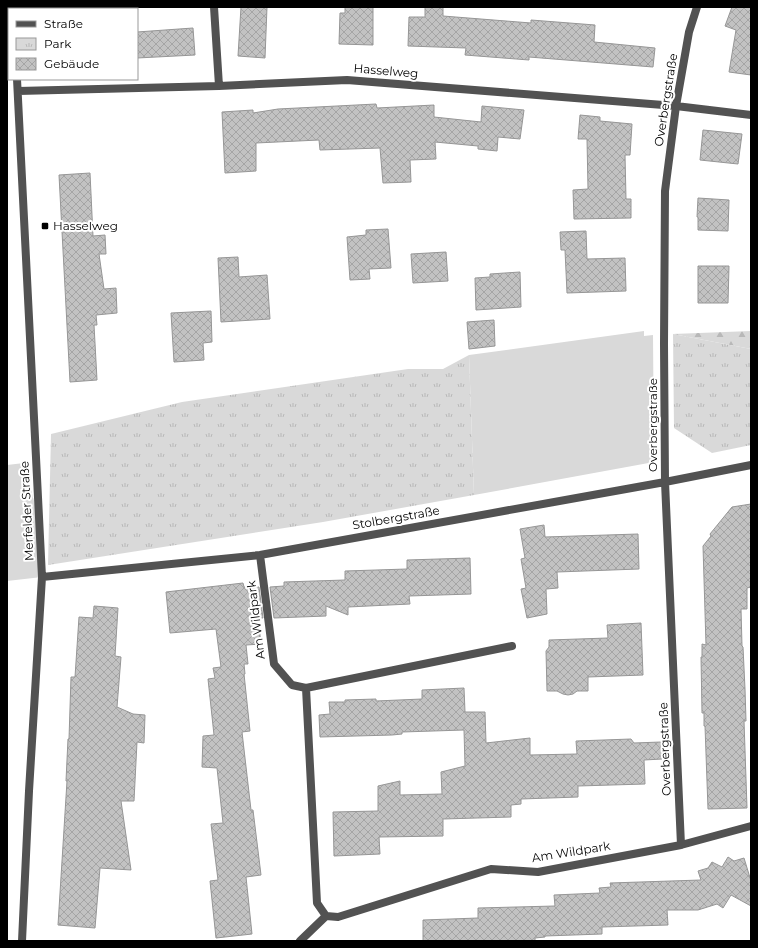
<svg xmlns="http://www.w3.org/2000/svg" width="758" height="948" font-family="Montserrat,sans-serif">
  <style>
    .grass { fill: #d9d9d9 }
    .forest { fill: url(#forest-firs) }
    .park { fill: url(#park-tufts) }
    .building { fill: url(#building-cross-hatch); stroke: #969696 }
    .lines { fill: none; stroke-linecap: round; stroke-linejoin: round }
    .street { stroke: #525252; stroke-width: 8 }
    .poi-dot { fill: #000; stroke: #fff; stroke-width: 1.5 }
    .labels { text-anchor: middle; stroke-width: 4; stroke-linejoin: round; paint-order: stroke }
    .street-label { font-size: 12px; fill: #000; stroke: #fff }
    .poi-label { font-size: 12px; fill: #000; stroke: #fff; text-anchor: start }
  </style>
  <defs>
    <pattern id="forest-firs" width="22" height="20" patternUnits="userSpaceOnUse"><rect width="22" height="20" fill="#d9d9d9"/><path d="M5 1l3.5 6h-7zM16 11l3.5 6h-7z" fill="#b8b8b8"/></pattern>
    <pattern id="park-tufts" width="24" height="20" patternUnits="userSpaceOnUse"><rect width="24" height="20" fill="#d9d9d9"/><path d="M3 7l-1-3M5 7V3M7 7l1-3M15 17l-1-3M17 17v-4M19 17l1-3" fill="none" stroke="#b8b8b8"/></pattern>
    <pattern id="building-cross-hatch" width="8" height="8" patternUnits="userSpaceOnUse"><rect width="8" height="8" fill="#c2c2c2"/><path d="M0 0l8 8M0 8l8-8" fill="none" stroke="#a5a5a5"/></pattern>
  </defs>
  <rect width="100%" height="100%" fill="#fff"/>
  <path class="grass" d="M644 331V336L653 335 654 462 474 495 469 355Z
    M24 463 39 520 42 577 7 581V465Z"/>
  <path class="forest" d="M751 331V349L673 334Z"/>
  <path class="park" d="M673 334 751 349V445L712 453 674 428Z
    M469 355 474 495 323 522 48 565 51 434 182 402 408 369H443Z"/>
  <path class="building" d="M241 7H267L265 58 238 56Z
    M345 7H373V45L339 44 340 13H345Z
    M425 7H443V16L531 23V20L595 25 594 42 655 48 653 67 529 57V60L465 55 466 48 408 46 409 17H425Z
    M732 7H751V75L729 72 736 30 725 26Z
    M193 28 195 55 137 58V32Z
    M376 104 377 108 434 105V117L481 122 482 106 524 110 520 139 498 137 497 151 478 149V146L435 142 436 159 410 160 411 182 383 183 380 148 320 150 319 140 256 143V171L225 173 222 112 253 110V113L278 109Z
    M580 115 600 117V121L632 124 630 155H625L626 199H631V218L574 219 573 190 588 189 587 139H578Z
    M703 130 742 134 738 164 700 160Z
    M90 173 93 236 105 235 106 254H99L104 289 116 288 117 313 96 315 97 325H94L97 380 70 382 59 175Z
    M698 198 729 200 728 231 698 230V217H697Z
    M388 229 391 268 369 269 370 279 350 280 347 237 366 235V230Z
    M586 231 587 259 625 258 626 291 567 293 565 250H561L560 232Z
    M446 252 448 281 413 283 411 254Z
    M238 257 239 277 267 275 270 319 221 322 218 258Z
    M698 266H729L728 303H698Z
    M520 272 521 307 476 310 475 278 490 277V274Z
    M211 311 212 342 203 343 204 360 174 362 171 313Z
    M494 320 495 346 469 349 467 322Z
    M751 504V587L747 588V609H741L742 646 743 647 745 689 746 721H744L747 808 708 809 705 726H704V713H702L701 657H702V644L706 645 703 546 711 536 710 534 732 507Z
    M544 525 545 537 638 534 639 569 557 572 558 588 546 589 547 614 527 618 521 589 526 588 521 559 525 558 520 529Z
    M470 558 471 594 409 596 410 604 348 607V615L326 606V616L274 618 270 587 284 586V582L345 580V571L407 569V560Z
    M243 583 244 587H259L263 618H258L261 644 246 645 248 664H244L245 674H244L250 731 242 732 251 810H253L261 875 246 877 252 934 216 938 210 881 218 880 211 824 223 823 217 768 202 767 203 736 214 735 208 679 215 678 213 668 221 667 216 629 170 633 166 592Z
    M94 606 118 608 115 656 121 657 117 707 133 714 145 715 144 743 137 742 134 801H121L131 870 100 868 95 928 58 925 67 781H66L68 739H69L71 677H75L79 617 93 618Z
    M641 623 643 675 588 677V691H577L573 694 568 695 563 694 557 691H547L546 651 549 647V640L608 638 607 625Z
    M464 688 465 712H485L486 743 530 738V755L577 754 576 741 631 739 634 743 661 742 662 759 644 760 645 784 578 786V797L521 799V804L511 805V817L443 819V836L379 837 380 854 334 856 333 812 378 811V786L400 781V795L442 794 441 772 465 766 464 730 402 732V734L392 735 320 737 319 715 330 714 329 702H345V700L376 699V701L422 699V690Z
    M728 857 734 861 744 858 751 881V906L731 895 723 908 717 904 698 910H667L668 925 602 927V934L545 936V937L535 938V941H423V920L478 918V908L555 906 554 895 600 893 599 888 611 887 610 883 701 880 698 871 708 868 712 862 722 867Z"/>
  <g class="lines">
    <path class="street" d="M13 7V9
      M214 7 219 86
      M17 79 42 577 29 791 22 941
      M18 91 219 86 347 80 676 106 751 115
      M260 555 274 664 292 685 306 688 317 903 326 916 338 917 491 869 538 872 681 845 751 826
      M42 577 260 555 665 482 751 465
      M306 688 512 646
      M681 845 665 482 664 344 665 191 676 106 689 32 697 7
      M300 941 326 916"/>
  </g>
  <rect class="poi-dot" x="41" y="222" width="8" height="8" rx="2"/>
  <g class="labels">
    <g class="street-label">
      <text transform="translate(386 71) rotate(5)" y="4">Hasselweg</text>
      <text transform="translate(666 100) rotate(-81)" y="4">Overbergstraße</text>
      <text transform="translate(653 425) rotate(-90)" y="4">Overbergstraße</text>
      <text transform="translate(27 511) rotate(-93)" y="4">Merfelder Straße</text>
      <text transform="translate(396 518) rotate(-10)" y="4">Stolbergstraße</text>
      <text transform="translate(256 620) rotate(-97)" y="4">Am Wildpark</text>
      <text transform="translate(665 749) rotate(-92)" y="4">Overbergstraße</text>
      <text transform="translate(571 852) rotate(-9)" y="4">Am Wildpark</text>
    </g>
    <g class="poi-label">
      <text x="53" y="230">Hasselweg</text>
    </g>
  </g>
  <rect width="758" height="948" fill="none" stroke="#000000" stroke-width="16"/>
  <rect x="8" y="8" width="130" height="72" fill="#ffffff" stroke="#999999"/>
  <rect x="16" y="21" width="20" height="6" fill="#525252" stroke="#999999"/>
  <text x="44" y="28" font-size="12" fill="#000000">Straße</text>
  <rect x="16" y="38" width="20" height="12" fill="url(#park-tufts)" stroke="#999999"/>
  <text x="44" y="48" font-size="12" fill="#000000">Park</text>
  <rect x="16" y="58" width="20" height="12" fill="url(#building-cross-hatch)" stroke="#999999"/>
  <text x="44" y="68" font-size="12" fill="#000000">Gebäude</text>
</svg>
